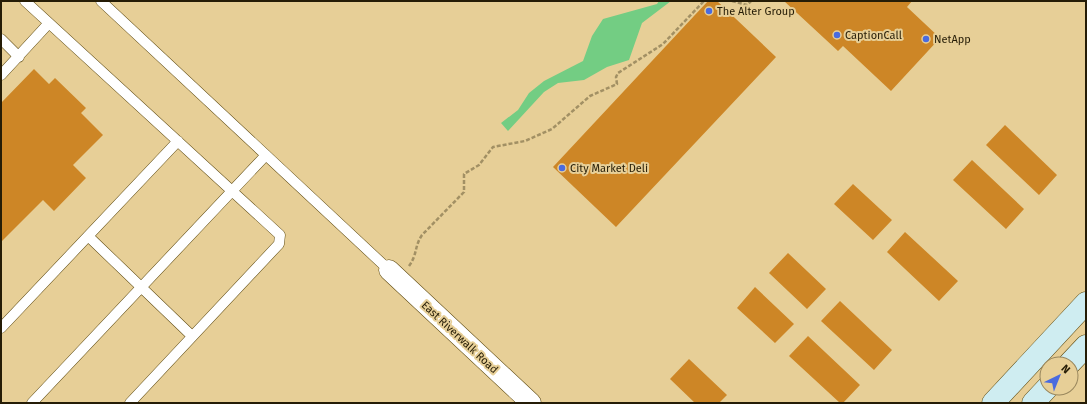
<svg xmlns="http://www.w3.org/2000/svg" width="1087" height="404" font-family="'Fira Sans',sans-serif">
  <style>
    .water { fill: #73cd83 }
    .building { fill: #cd8626 }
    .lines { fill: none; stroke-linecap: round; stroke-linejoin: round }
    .lane-casing { stroke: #5e4a10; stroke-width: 11 }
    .street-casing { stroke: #5e4a10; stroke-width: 21 }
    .secondary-casing { stroke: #5e4a10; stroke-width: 23 }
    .path { stroke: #a29064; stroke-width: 2.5; stroke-dasharray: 4 2; stroke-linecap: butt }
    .lane { stroke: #fff; stroke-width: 10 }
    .street { stroke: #fff; stroke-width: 20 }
    .secondary { stroke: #cfedf1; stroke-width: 22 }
    .poi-dot { fill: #4a6bdf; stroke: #e7cf97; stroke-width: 1.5 }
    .labels { text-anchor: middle; stroke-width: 4; stroke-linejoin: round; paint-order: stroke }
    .poi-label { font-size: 11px; fill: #251c06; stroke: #e7cf97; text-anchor: start }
    .street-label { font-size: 11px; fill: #251c06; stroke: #e7cf97 }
  </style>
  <rect width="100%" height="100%" fill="#e7cf97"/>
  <path class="water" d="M659 1H671L642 23 629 60 607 67 584 80 558 83 544 92 508 131 501 123 518 110 529 93 544 81 583 61 592 36 603 19 657 4Z"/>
  <path class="building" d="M708 1H717L776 57 616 227 553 167Z
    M784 1H912L907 7 940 38 891 91 843 46 838 51Z
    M34 69 49 84 55 78 86 108 81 113 103 135 73 165 86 178 54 211 43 200 1 242V103Z
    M1005 125 1057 175 1039 195 986 145Z
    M972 160 1024 209 1006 229 953 180Z
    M853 184 892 220 873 240 834 204Z
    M905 232 958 281 939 301 887 252Z
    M788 253 826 289 807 309 769 273Z
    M755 287 794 324 775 343 737 308Z
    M840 301 892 350 874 370 821 321Z
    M808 336 860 385 843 403H840L789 356Z
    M689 359 727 395 719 403H695L670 379Z"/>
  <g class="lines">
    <g class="lane-casing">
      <path id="lane" d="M25 1 280 235 279 244 130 403
        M101 1 389 270
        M1 39 19 57
        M1 75 49 23
        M88 236 192 336
        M1 328 178 141
        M32 403 266 155"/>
    </g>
    <g class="street-casing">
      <path id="street" d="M389 270 531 403"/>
    </g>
    <g class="secondary-casing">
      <path id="secondary" d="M1069 364 1086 346
        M993 403 1086 303
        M1033 403 1047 388"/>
    </g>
    <path class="path" d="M732 1 747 5 751 1
      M409 266C418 253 414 247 422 235L464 192V174L479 165 493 147 525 141 552 129 590 96 617 84 616 77 618 73 663 44 704 1"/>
    <use href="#lane" class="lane"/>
    <use href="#street" class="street"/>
    <use href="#secondary" class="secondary"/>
  </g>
  <g class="poi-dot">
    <circle cx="709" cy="11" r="4"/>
    <circle cx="837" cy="35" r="4"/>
    <circle cx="926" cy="39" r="4"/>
    <circle cx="562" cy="168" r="4"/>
  </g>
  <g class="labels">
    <g class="poi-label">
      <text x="717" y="15">The Alter Group</text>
      <text x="845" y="39">CaptionCall</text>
      <text x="934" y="43">NetApp</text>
      <text x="570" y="172">City Market Deli</text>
    </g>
    <g class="street-label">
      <text transform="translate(460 337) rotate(43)" y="4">East Riverwalk Road</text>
    </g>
  </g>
  <rect width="1087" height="404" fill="none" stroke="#251c06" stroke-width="4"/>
  <g transform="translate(1059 376) rotate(43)"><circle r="19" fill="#e7cf97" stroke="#99875d"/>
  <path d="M0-3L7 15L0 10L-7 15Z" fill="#4a6bdf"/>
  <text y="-6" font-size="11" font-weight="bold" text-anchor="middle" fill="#251c06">N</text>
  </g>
</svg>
